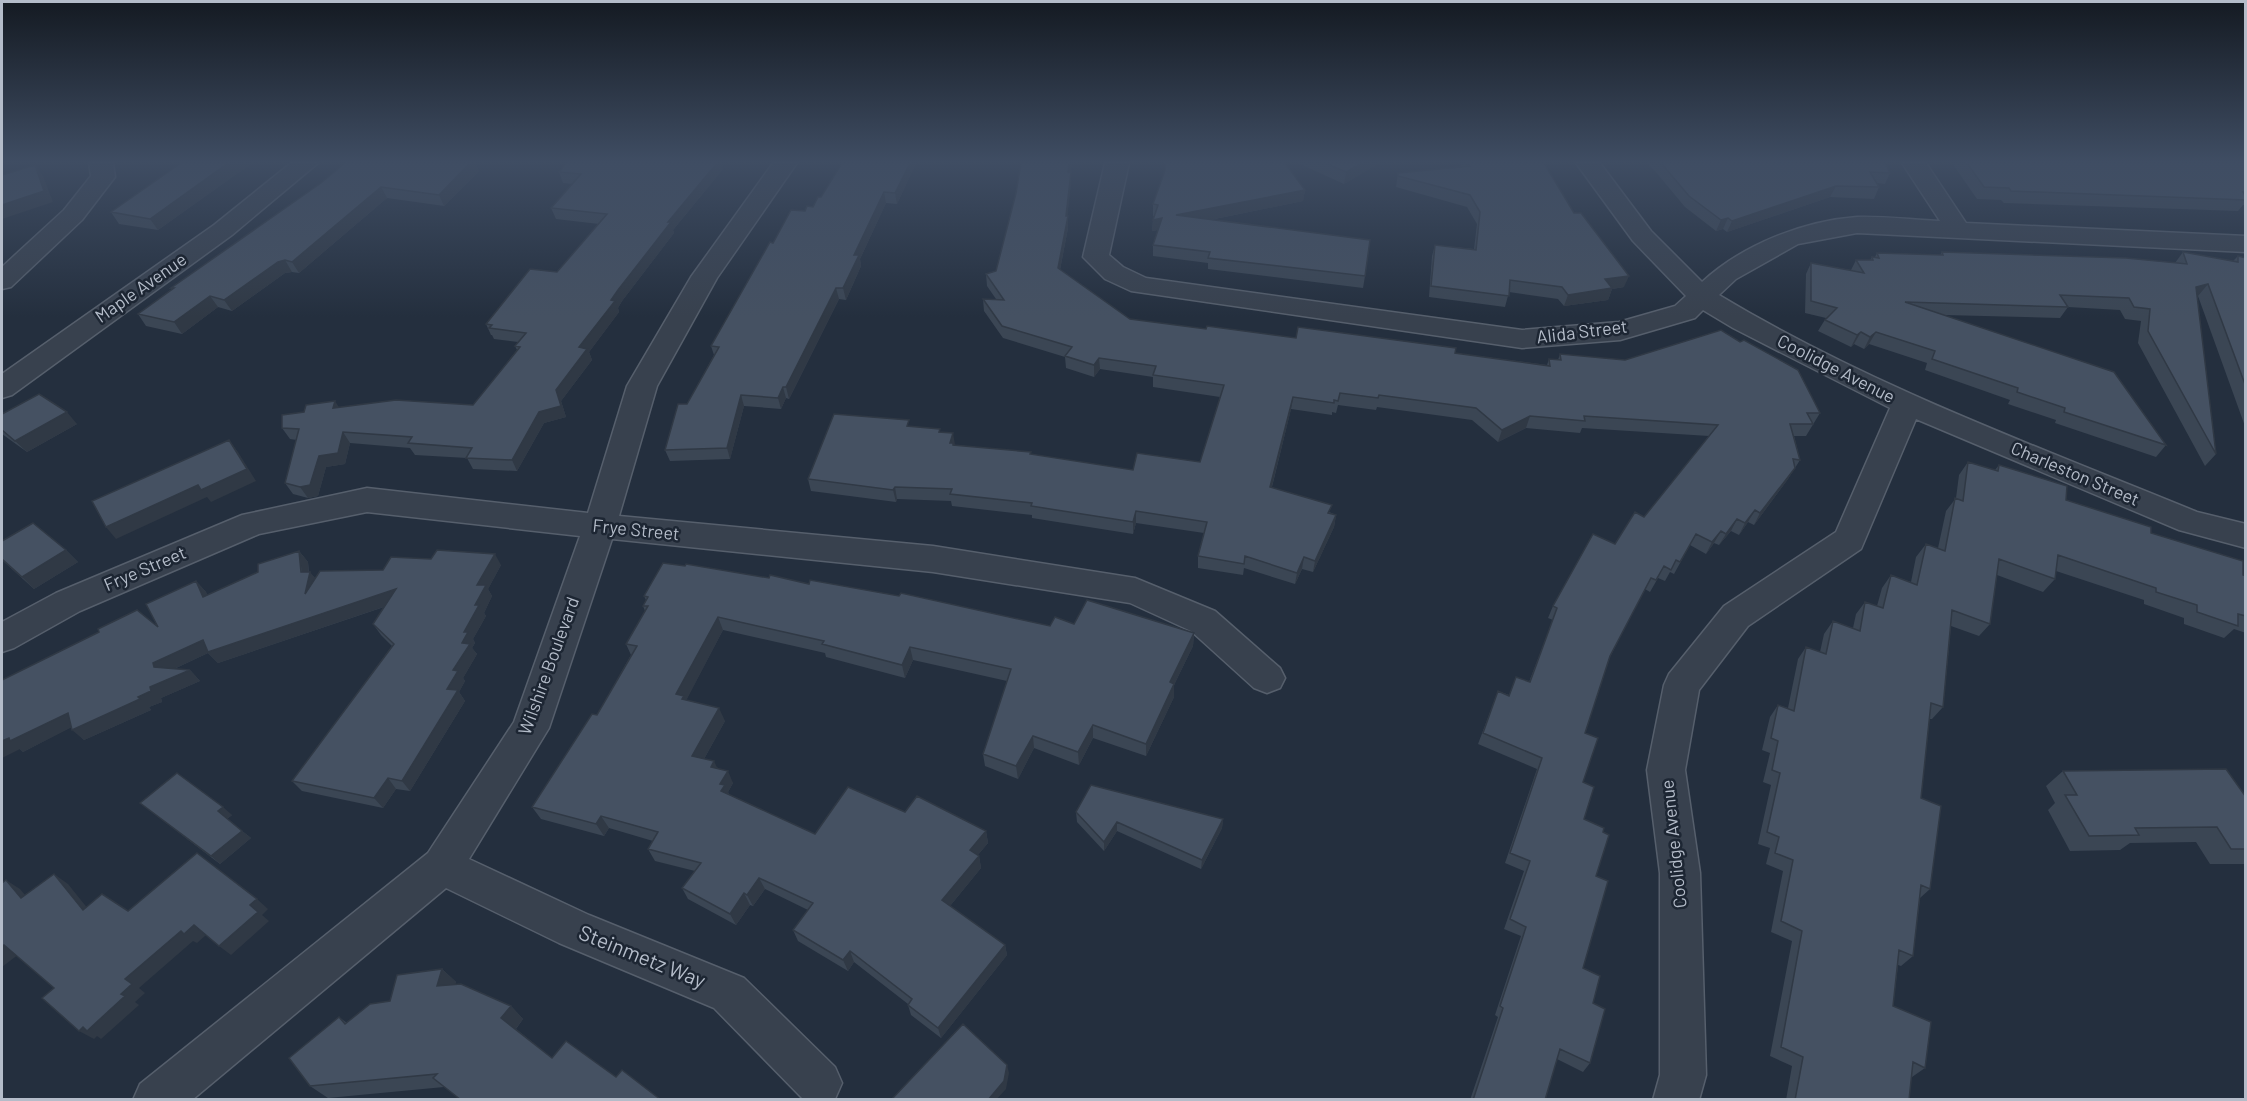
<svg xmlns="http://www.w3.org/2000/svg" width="2247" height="1101" font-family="Barlow,sans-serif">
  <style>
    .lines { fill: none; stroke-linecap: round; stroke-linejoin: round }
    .minor-casing { stroke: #565f6c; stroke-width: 3 }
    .minor { fill: #38414e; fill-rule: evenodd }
    .wall { fill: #3b4654 }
    .shaded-wall { fill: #303945 }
    .building { fill: #455162; stroke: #303945; stroke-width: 1.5 }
    .labels { text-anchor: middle; stroke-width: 5; stroke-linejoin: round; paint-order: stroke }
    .street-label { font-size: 18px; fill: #b4bcc9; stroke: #1d2633 }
    .near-street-label { font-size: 21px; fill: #b4bcc9; stroke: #1d2633 }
  </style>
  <rect width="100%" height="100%" fill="#242f3e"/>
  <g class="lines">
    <g class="minor-casing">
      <path id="minor" d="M89 163H113L115 177 82 220 11 287 2 289V267L64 210 91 176Z
        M291 163H318L232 235 12 395 2 398V374L214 225Z
        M773 163H797L717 278 657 386 619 516 933 546 1135 578 1215 611 1280 668 1285 678 1280 688 1267 693 1254 688 1191 631 1130 603 933 572 612 539 549 728 469 859 589 915 744 978 835 1067 842 1083 835 1099H803L714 1008 559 943 446 888 192 1100H133L140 1084 428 853 514 722 580 536 367 512 259 534 80 611 14 648 2 652V622L56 593 242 515 367 488 588 513 627 386 691 277Z
        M1105 163H1129L1109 255 1123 267 1146 278 1522 330 1619 322 1675 306 1686 296 1633 241 1576 163H1600L1651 231 1702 282C1742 245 1803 221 1857 217 1884 216 1913 220 1940 221L1902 163H1926L1966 223 2246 236V252L1857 233 1798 244 1736 279 1719 295C1868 385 2036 446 2197 512L2246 524V548L2179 530 1916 419 1861 549 1748 626 1699 690 1685 770 1700 873 1706 1075 1699 1100H1653L1660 1075V873L1647 770 1664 685 1669 674 1724 606 1836 532 1890 408 1733 328 1703 310 1695 318 1620 340 1522 348 1131 291 1105 279 1083 257Z"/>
    </g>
    <use href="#minor" class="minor"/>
  </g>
  <path class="wall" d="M181 163H252L158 230 119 224 111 212Z
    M345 163H475L479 171 444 206 387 198 299 273 292 272 285 273 232 311 218 307 182 334 146 326 138 314 172 289 171 288 321 183Z
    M842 163H916L897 204 886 203 860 259 861 266 846 300 839 299 789 399 786 398 781 409 744 406 730 459 670 461 665 450 687 404 714 355 711 346 773 243 805 211 813 207 821 197Z
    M1021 163H1072L1070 172 1071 183 1067 216 1068 228 1060 270 1130 319 1206 329 1455 353 1547 365 1549 359 1558 360 1560 354 1820 413 1806 436H1794L1800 460 1788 479 1754 525 1748 522 1739 535 1731 531 1719 545 1714 543 1706 554 1690 545 1674 574 1670 572 1665 581 1658 578 1650 592 1645 589 1610 657 1585 733 1583 782 1584 819 1596 876 1583 968 1593 1003 1590 1063 1583 1072 1557 1059 1545 1100H1470L1498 1017 1495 1015 1521 936 1504 929 1524 871 1505 863 1537 769 1478 744 1498 691 1509 695 1529 682 1553 620 1548 618 1553 606 1615 544 1644 517 1709 436 1582 428 1580 433 1526 428 1498 442 1472 420 1377 407 1376 410 1338 405 1336 413 1332 412V415L1291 409 1272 487 1336 515 1334 527 1313 572 1302 569 1295 584 1244 568 1243 575 1198 568V556L1204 533 1136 523 1133 534 1032 518V515L952 506 951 501 897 499 896 502 811 491 808 479 910 426 940 429V432L955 445 1031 452V454L1133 470 1200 462 1220 397 1153 387V377L1100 369 1094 377 1066 368 1065 357 1003 338 984 311 983 299H996L987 286 986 274 996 271 1016 193Z
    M1298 163H1379L1344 184Z
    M1460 163H1544L1574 213 1624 287 1612 289 1608 300 1564 306 1558 299 1509 292 1505 307 1429 297 1432 256 1435 245 1474 249 1477 224 1467 207 1396 187 1398 173 1462 167Z
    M1646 163H1885L1890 173 1885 184 1877 183 1879 187 1874 199 1830 197 1727 232 1723 229 1716 231 1685 207 1655 171Z
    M1952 163H2244L2246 167V205H2243L2238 211 2004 203 2001 200 1977 199Z
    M723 169 673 230 674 233 622 301 618 308 619 312 589 352 592 360 561 401 566 417 544 423 517 471 473 469 467 458 415 455 410 448 350 443 345 464 326 467 318 496 308 498 293 494 285 483 297 440 290 439 282 428 339 407 473 405 517 350 515 346 518 342 494 339 492 335H491L486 324 557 272 599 224 556 219 551 208 573 184 563 183 559 172Z
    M1305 190 1303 201 1210 220 1365 276 1363 288 1208 269V263L1153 256V245L1158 230 1152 231 1153 220 1154 216H1153V204Z
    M1942 252 2175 263 2183 252 2233 261 2238 256 2246 258V429L2198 296H2197L2216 454 2205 466 2138 343 2141 321 2125 319 2120 310 2068 307 2060 318 1944 315 2166 445 2156 457 2055 423 2056 420 2008 404 2010 400 1925 370 1927 363 1869 344 1864 349 1854 344 1851 347 1818 331 1826 318 1805 313 1806 274 1811 263 1851 270 1856 260H1870L1872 257H1875L1877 253 1940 255Z
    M2 414 77 424 27 452 2 434Z
    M1968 462 1995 470 1999 465 2066 500 2151 533 2246 576V633L2234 629 2224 638 2184 624V618L2144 604V600L2056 571 2055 579 2043 592 1997 575 1990 624 1979 636 1951 626 1943 707 1932 719H1929L1921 798 1930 889 1920 898 1913 956 1901 966 1898 965 1893 1006 1925 1068 1912 1077 1911 1076 1909 1100H1786L1792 1066 1770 1056 1792 941 1771 932 1783 871 1766 864 1770 848 1758 844 1771 785 1763 782 1770 753 1762 750 1770 717 1778 705 1788 708 1798 659 1806 647 1820 652 1824 634 1833 621 1853 628 1856 614 1865 602 1877 606 1882 588 1891 575 1911 582 1916 557 1926 544 1938 548 1946 511 1956 498 1959 475Z
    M2 541 66 550 78 562 34 589 2 560Z
    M299 551 308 562 309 572 315 578 383 570 501 565 488 589 492 596 484 613 486 616 473 639 475 643 472 648 477 654 463 678 465 681 459 692 465 701 410 791 396 789 383 808 302 791 292 781 392 646 381 635 373 624 384 607 218 663 208 653 174 669 190 670 200 681 161 698 162 702 149 707 151 710 84 740 71 727 23 752 20 749 158 627 196 581 206 592 207 595 258 572Z
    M685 566 809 584 1050 626 1074 624 1194 633 1193 646 1174 685V697L1146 756 1093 738 1079 765 1034 748 1018 779 985 766 983 754 1007 681 913 660 905 678 826 657 825 653 723 630 686 700 725 721 704 759 718 768 733 783 728 792 730 796 815 834 905 812 986 831 988 843 977 856H979L981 868 950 906 1005 945 1007 955 941 1038 911 1015 908 1005V1004L854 962 848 971 798 941 793 930 808 910 765 889 753 906 750 905 736 925 688 899 682 888 695 871 655 861 648 849 653 841 609 828 604 836 541 819 532 807 597 715 631 655 626 644 645 611 643 606 646 600 644 596Z
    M2063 771 2246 797V864H2210L2196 842 2130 843 2120 850 2070 851 2048 810 2055 803 2046 786Z
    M140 803 232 815 227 819 251 838 220 864Z
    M1076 812 1223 819 1222 828 1201 869 1117 831 1104 851 1077 822Z
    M442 969 456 982 455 984 511 1006 523 1019 516 1029 552 1058 616 1077 661 1100 444 1087 328 1098 310 1086 339 1017 347 1023 390 1001Z"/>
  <path class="shaded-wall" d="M228 163H252L158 230 150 219Z
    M470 163H475L479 171 444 206 439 195Z
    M717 163H722L723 169 673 230 674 233 622 301 618 308 619 312 589 352 592 360 561 401 566 417 544 423 517 471 512 460 539 412 556 390 579 347 618 290 668 222Z
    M910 163H916L897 204 895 193Z
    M1069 163H1072L1068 183V172Z
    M1362 163H1379L1344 184 1346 172Z
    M35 165 43 176 53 202 2 219V205Z
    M1071 172V183L1067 220 1068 216V228L1058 280V268L1066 216Z
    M1836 186 1830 197 1727 232 1732 221Z
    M381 187 387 198 299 273 292 262Z
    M1305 190 1303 201 1175 227 1176 215Z
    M884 192 886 203 860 259 861 266 846 300 843 288 854 255Z
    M1162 218V229L1152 231 1153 220Z
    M1728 218 1723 229 1716 231 1721 220Z
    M285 260 292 272 285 273 232 311 224 300 278 262Z
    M1629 276 1624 287 1612 289 1608 300 1564 306 1568 295 1605 279Z
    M2208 284 2198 296 2187 299 2196 287Z
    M836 288 839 299 789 399 786 387Z
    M210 296 218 307 182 334 174 322Z
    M1861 332 1854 344 1851 347 1857 335Z
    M1876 332 1869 344 1864 349 1870 337Z
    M1099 358 1100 369 1094 377V365Z
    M783 387 786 398 781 409 778 398Z
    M741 395 744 406 730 459 727 448Z
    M1293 397 1291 409 1269 498 1270 487Z
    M335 401 342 412 333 408Z
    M67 412 77 424 27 452 15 441Z
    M1530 416 1526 428 1498 442 1502 430Z
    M343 432 350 443 345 464 326 467 318 496 308 498 300 487 319 456Z
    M953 433 955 445 954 448 950 443Z
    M229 440 238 452 256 481 211 502 207 497 116 539 106 527Z
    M1795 468 1788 479 1754 525 1760 513Z
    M895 487 897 499 896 502 893 490Z
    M1755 510 1748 522 1739 535 1745 523Z
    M1136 511V523L1133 534V522Z
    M1336 515 1334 527 1313 572 1315 561Z
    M1737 519 1731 531 1719 545 1726 534Z
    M1721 531 1714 543 1706 554 1712 542Z
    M66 550 78 562 34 589 22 577Z
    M299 551 308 562 309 576 310 572 319 583 305 594Z
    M495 554 501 565 488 589 492 596 484 613 486 616 473 639 475 643 472 648 477 654 463 678 465 681 459 692 465 701 410 791 402 781 447 689 462 643 464 632 475 605 477 585Z
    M1304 557 1302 569 1295 584 1297 573Z
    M196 581 206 592 213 608 203 597Z
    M396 589 404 600 218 663 208 653 163 674 154 667 153 663 203 640Z
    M718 617 723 630 686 701 690 709 676 694Z
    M1194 633 1193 646 1174 685V697L1146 756V744L1170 682Z
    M910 647 913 660 905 678 902 665Z
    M190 670 200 681 161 698 162 702 149 707 151 710 84 740 72 730 138 697 150 687Z
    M719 708 725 721 699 768 692 756Z
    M68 713 80 723 23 752 20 749 2 758V741Z
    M1093 725V738L1079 765 1078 752Z
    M1033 736 1034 748 1018 779 1016 766Z
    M714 761 720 774 711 767Z
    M728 771 733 783 728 792 730 797 721 791 720 784Z
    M388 778 396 789 383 808 374 798Z
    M223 807 232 815 227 819 218 811Z
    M601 816 609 828 604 836 596 824Z
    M1223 819 1222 828 1201 869 1202 860Z
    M1117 822V831L1104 851V842Z
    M242 831 251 838 220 864 211 856Z
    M986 831 988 843 972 862 970 850Z
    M979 856 981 868 945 912 942 900Z
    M54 874 68 884 97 920 83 910Z
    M759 878 765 889 753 906 747 895Z
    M6 880 20 889 35 907 21 898Z
    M744 893 750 905 736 925 730 914Z
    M257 899 268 909 262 915 269 921 231 955 219 946 250 905Z
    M194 925 206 935 197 943 193 941 139 988 145 993 135 1002 139 1005 101 1039 97 1036 94 1039 79 1031 121 994 125 979 181 931Z
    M4 945 19 954 2 967V947Z
    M1005 945 1007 955 941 1038 938 1028Z
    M850 951 854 962 848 971 843 960Z
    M442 969 456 982 451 999 437 986Z
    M511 1006 523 1019 514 1031 501 1018Z
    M1007 1065 1009 1073 1006 1089 996 1100H988Z"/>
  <path class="building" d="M181 163H228L150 219 111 212Z
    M345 163H470L439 195 381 187 292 262 285 260 278 262 224 300 210 296 174 322 138 314 174 288H171L321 183Z
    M566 163H717L668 222H671L618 290 611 300 615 301 579 347 587 349 556 390 561 406 539 412 512 460 466 458 472 448 408 443 412 437 343 432 338 453 319 456 310 485 300 487 285 483 299 429 282 428V415L304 412 306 405 335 401 333 408 396 400 473 405 520 347 515 346 526 333 489 328 492 325 486 324 530 269 557 272 607 214 551 208 581 174 559 172Z
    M842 163H910L895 193 884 192 854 255H859L843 288H836L786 387H783L778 398 741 395 727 448 665 450 678 404H687L719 347 711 346 770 242 773 243 791 210 805 211 807 206 813 207 818 197H821Z
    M1021 163H1069L1068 172H1071L1066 216H1068L1058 268 1130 319 1206 329 1207 326 1296 338 1298 327 1456 348 1455 353 1550 366 1549 359 1561 360 1560 354 1625 360 1721 330 1740 342 1744 340 1798 370 1820 413H1807L1813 424H1790L1800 460 1793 459 1795 468 1760 513 1755 510 1745 523 1737 519 1726 534 1721 531 1712 542 1696 534 1680 562 1676 560 1671 570 1664 566 1656 580 1651 578 1610 656 1585 733 1598 738 1583 782 1594 787 1584 819 1604 828 1603 832 1609 835 1596 876 1608 881 1583 968 1600 976 1593 1003 1605 1009 1590 1063 1560 1049 1545 1100H1473L1503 1008 1500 1006 1526 927 1510 919 1530 861 1510 853 1542 758 1483 733 1498 691 1509 696 1516 677 1530 682 1557 608 1553 606 1593 534 1615 544 1635 512 1644 517 1718 425 1584 416 1585 421 1530 416 1502 430 1476 408 1379 395 1378 398 1340 393 1338 401 1334 400V403L1293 397 1270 487 1332 505 1328 513 1336 515 1315 561 1304 557 1297 573 1245 556 1244 564 1198 556 1207 522 1136 511 1133 522 1031 506 1032 503 950 494 952 489 895 487 893 490 808 479 834 414 909 420 907 426 940 429 939 432 953 433 950 443H953V445L1031 452 1030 454 1133 470 1137 453 1200 462 1224 385 1153 375 1156 366 1099 358 1094 365 1065 356 1072 347 1002 326 983 299 1004 300 986 274 996 271 1016 193Z
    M1165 163H1285L1305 190 1176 215 1370 240 1365 276 1208 258 1210 252 1153 245 1162 218 1153 220 1158 205 1153 204 1165 170Z
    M1325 163H1362L1346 172Z
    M1468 163H1544L1574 213H1581L1629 276 1605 279 1612 288 1568 295 1562 287 1510 280 1509 296 1431 286 1435 245 1476 250 1480 212 1470 195 1398 176V173L1470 166Z
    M1661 163H1885L1890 173 1870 172 1879 187 1836 186 1732 221 1728 218 1721 220 1689 196Z
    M1967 163H2244L2246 167V192H2243L2246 197V200L2011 191 2009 188 1984 187Z
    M35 165 44 191 2 205V175Z
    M1942 252 2126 258 2187 264 2183 252 2238 262V256L2246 258V387L2208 284 2196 287 2216 454 2148 331 2150 309 2134 307 2129 298 2060 295 2068 307 1905 302 2114 372 2166 445 2064 412 2065 408 2017 392 2018 388 1932 359 1935 351 1876 332 1870 337 1861 332 1857 335 1825 320 1837 308 1811 301V263L1864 273 1856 260H1873L1872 257 1879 258 1877 253 1943 255Z
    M39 394 67 412 15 441 2 430V414Z
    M229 440 247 469 201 490 198 485 106 527 92 501Z
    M1968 462 1998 471 1999 465 2067 486 2066 500 2151 527V533L2243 561V575L2246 576V616L2238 614V626L2197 612V605L2156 592V588L2058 555 2055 579 1999 559 1990 624 1952 610 1943 707 1931 703 1921 798 1941 806 1930 889 1921 885 1913 956 1899 950 1893 1006 1931 1022 1925 1068 1913 1062 1909 1100H1795L1803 1057 1781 1047 1802 931 1781 921 1793 860 1775 853 1779 837 1767 832 1780 773 1772 770 1778 741 1771 738 1778 705 1794 711 1806 647 1826 654 1833 621 1860 631 1865 602 1883 608 1891 575 1917 585 1926 544 1945 551 1955 498 1963 501Z
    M33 523 66 550 22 577 2 559V541Z
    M437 550 495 554 477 585H486L475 605H479L464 632H468L462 643 470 644 453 670 458 671 447 689 458 690 402 781 388 778 374 798 292 781 394 644 373 624 396 589 208 652 203 640 153 663 154 667 190 670 150 687 151 691 138 697 140 699 72 730 68 713 10 741 9 738 2 741V680L99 632 98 629 137 610 158 627 146 604 196 581 203 597 258 572V564L299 551 301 572H310L305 594 320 571 383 570 391 557 431 559Z
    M663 563 685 566 686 564 769 578 770 575 809 584 810 580 899 596 901 593 1050 626 1055 617 1074 624 1087 600 1194 633 1170 682 1174 684 1146 744 1093 725 1078 752 1033 736 1016 766 983 754 1011 669 910 647 902 665 822 644 824 641 718 617 676 694 684 696 682 699 719 708 692 756 714 761 711 767 728 771 720 784 725 785 721 791 815 834 848 787 905 812 917 796 986 831 970 850 979 856 942 900 1005 945 938 1028 908 1005 912 999 850 951 843 960 793 930 813 903 759 878 747 895 744 893 730 914 682 888 701 863 648 849 658 832 601 816 596 824 532 807 592 714 597 715 637 646 626 644 648 606H643L648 597 644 596Z
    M2226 769 2246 797V849H2231L2217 827 2135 828 2139 835 2089 836 2065 795H2077L2063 771Z
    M177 773 223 807 218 811 242 831 211 856 140 803Z
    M1091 785 1223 819 1202 860 1117 822 1104 842 1076 812Z
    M197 853 257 899 250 905 258 912 219 946 194 925 184 934 181 931 125 979 132 984 121 994 125 996 87 1031 83 1027 79 1031 42 998 54 988 4 945 2 947V883L6 880 21 898 54 874 83 910 102 894 128 911Z
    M442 969 437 986 461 984 511 1006 501 1018 552 1058 566 1041 616 1077 622 1070 661 1100H461L433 1078 437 1074 310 1086 289 1058 339 1017 345 1024 370 1004 390 1001 397 975Z
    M963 1024 1007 1065 1004 1081 988 1100H891Z"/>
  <linearGradient id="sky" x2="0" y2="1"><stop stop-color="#141a22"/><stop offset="0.51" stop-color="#3f4d63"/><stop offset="1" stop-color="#3f4d63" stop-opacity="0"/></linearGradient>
  <rect width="2247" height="317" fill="url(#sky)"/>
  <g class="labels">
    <g class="street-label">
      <text transform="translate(141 288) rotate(-35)" y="6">Maple Avenue</text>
      <text transform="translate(1582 332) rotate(-7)" y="6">Alida Street</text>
      <text transform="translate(1836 369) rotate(27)" y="6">Coolidge Avenue</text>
      <text transform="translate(2075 474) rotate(23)" y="6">Charleston Street</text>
      <text transform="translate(636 530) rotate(6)" y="6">Frye Street</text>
      <text transform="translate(145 569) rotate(-23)" y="6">Frye Street</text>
      <text transform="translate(549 666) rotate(-70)" y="6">Wilshire Boulevard</text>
      <text transform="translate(1674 844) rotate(-96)" y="6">Coolidge Avenue</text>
    </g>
    <g class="near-street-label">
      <text transform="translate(642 957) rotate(22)" y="7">Steinmetz Way</text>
    </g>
  </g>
  <rect width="2247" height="1101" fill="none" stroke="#b4bcc9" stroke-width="6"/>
</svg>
